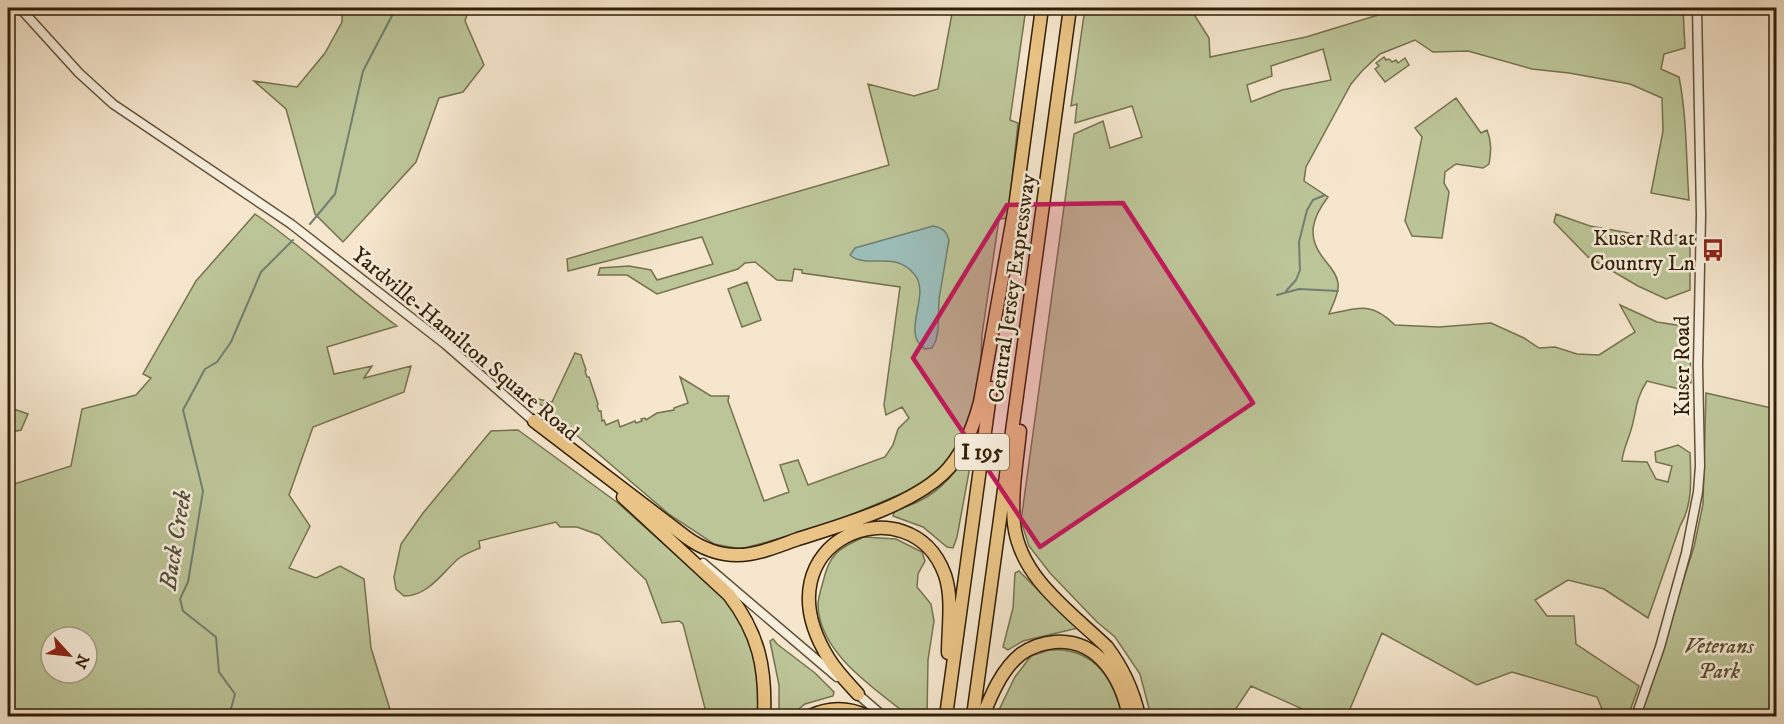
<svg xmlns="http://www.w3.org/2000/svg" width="1784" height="724" font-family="'IM FELL DW Pica',serif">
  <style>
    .green { fill: #bcc598; stroke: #76724e; stroke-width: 1.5; fill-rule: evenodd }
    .water { fill: #9cbfbb; stroke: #717f72; stroke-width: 1.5 }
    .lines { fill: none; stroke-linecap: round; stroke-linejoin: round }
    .stream { stroke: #717f72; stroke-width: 2 }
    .minor-casing { stroke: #625137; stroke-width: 11 }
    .highway-casing { stroke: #311f05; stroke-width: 15 }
    .minor { stroke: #f8efde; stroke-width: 8 }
    .highway { stroke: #eac386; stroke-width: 12 }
    .marked { fill: #c2185b; fill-opacity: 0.2; stroke: #c2185b; stroke-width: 4.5; stroke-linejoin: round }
    .labels { text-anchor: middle; stroke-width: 5; stroke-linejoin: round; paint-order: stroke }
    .shield { fill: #f8efde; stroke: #6d5d46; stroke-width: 1.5 }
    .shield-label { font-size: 21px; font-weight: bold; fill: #311f05 }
    .poi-label { font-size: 22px; fill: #311f05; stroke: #f8efde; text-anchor: end }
    .street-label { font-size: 22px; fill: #311f05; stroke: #f8efde }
    .park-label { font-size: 22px; font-style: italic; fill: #5b5131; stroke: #f8efde }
    .water-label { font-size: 24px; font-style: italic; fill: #514f3c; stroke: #f8efde }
  </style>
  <rect width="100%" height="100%" fill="#f5e6cd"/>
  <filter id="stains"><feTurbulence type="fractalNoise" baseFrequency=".00333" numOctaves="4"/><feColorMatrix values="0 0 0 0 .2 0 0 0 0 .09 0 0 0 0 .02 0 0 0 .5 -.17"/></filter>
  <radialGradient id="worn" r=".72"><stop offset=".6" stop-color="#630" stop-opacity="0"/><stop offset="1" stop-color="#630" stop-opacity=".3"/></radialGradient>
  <path class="green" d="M342 8H469L465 21 484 65 463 92 439 98 416 162 343 242 315 214 286 109 254 81 297 87 325 53 342 22Z
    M953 8H1026L1010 120 1018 123 1008 218 999 219 982 335 979 398 962 444 944 469 925 484 821 527 741 549 714 544 670 515 533 398 552 402 575 353 581 355 586 370 585 371 587 377H589L598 404 597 406 599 411H601L602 421 604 420 606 425 618 420 620 427 635 421 636 423 642 421 641 419 645 418 646 420 657 413 674 410V408L688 403 680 377 711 396H729L728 401 764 501 789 492 780 465 798 460 808 485 885 457 893 445 898 429 909 418 902 407 886 415 884 405 900 287 802 273V270L794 269 792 281 777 280 755 262 745 263 738 269 657 294 627 275H598L600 268 629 266 651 270 657 280 713 264 702 237 568 271 567 259 889 165 868 84 914 96 938 89Z
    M1085 8H1190L1209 38 1210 57 1306 37 1401 8H1683L1685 48 1664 54 1661 69 1679 77C1687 117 1686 159 1689 200L1651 193 1663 131 1662 98 1630 84 1569 73 1532 69 1468 51 1433 52 1415 40 1380 54 1362 71 1351 84 1306 167 1304 181 1328 197C1312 218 1306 237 1324 259 1330 267 1337 274 1338 283 1340 292 1332 306 1329 314 1359 308 1371 301 1395 325L1439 327 1491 323 1524 338 1539 348 1555 347 1577 354 1599 355 1635 332 1620 305 1657 322 1689 327 1691 383 1679 389 1647 381C1634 401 1637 413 1630 433 1627 443 1623 450 1622 461L1647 462 1656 479 1668 482 1672 466 1656 462 1655 452 1678 445 1690 453C1691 478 1693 505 1680 526L1648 618 1604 589 1568 580 1535 600 1547 616H1574L1576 644 1639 686 1628 716H1605L1597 697 1512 672 1477 685 1382 633 1347 716H1318L1251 686 1231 716H1151L1140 674 1115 637 1097 622 1050 573 1029 546 1021 521 1074 134 1103 121 1110 148 1142 137 1132 106 1075 123 1077 104 1071 106ZM1323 49 1331 80 1282 90 1251 102 1247 85 1272 76 1271 66Z
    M1384 57 1386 60 1389 59 1392 62 1396 60 1398 63 1405 58 1409 65 1385 82 1375 69 1379 66 1376 63Z
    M1456 98 1481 133 1487 130C1492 142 1491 152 1489 164L1483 168 1456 164 1445 172 1444 183 1449 192 1442 238 1412 236 1405 221 1422 137 1415 128Z
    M255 214C305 248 348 290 397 326L327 347 334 374 372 366 364 378 411 366 404 392 313 427 289 495 310 526 289 568 316 578 340 566 364 579 371 648 392 716H8V486L71 466 82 409 136 395 151 378 143 374 196 281ZM51 637H87V673H51Z
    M1556 214 1590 226 1646 236 1690 235V290L1666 299 1638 286 1588 257 1554 222Z
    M747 282 761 320 742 327 728 289Z
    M1706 393 1776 409V716H1639L1694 547 1703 504Z
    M8 407 28 414 21 430 8 433Z
    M518 430 618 503 725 599 745 625 756 663 759 691V716H707L683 624 679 621 662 623 646 580 599 535 577 527H560L556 522 479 541 480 548C473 551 464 554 458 559 441 574 428 596 404 596L396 589 394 577 401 544 423 513 491 431Z
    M964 461 969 462V472L957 537 953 548 947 547 923 527 893 516 895 510C929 501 943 487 964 461Z
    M864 537 896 539 922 552 925 561 918 574 917 587 931 604 934 621 928 660 927 716H909C875 689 819 653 818 605 818 598 821 589 823 582 829 554 839 548 864 537Z
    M1019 571 1056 608 1076 624 1078 628 1023 641 1008 650 1003 647 1013 608 1015 573Z
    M773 639 777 644 815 673 834 692 833 696 805 704 790 716H779V685L770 641Z
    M1049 650C1055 650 1063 649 1068 651 1101 657 1116 687 1122 716H996L1015 677 1031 656Z"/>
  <path class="water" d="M933 226C943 228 946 231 949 240L939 299 938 330 936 340 932 348 925 349C900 333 931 296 915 275 894 249 868 270 850 255L855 248Z"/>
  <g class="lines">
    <path class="stream" d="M310 224 335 194 363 71 396 8
      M1286 291 1296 280 1300 270 1299 242 1307 210 1313 200 1325 195
      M1277 295 1299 289 1338 291
      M229 716 235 694 219 672 216 637 183 611 180 599 188 582 203 491 183 410 205 369 217 362 231 342 261 272 293 240"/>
    <g class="minor-casing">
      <path id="minor" d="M20 8 79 73 113 104 291 224 445 344 537 424
        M703 563 837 677
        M854 691 883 716
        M1636 716 1660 647 1686 553 1698 492 1700 466 1698 366 1701 215 1697 8"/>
    </g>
    <g class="highway-casing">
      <path id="highway" d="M1015 207 1042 8
        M534 421 686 537C701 548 717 555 737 555 758 555 778 546 798 539 842 525 909 506 943 474 963 455 973 428 980 402L1016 201
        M1020 431C1017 461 1011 494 1014 524 1020 578 1071 612 1107 647 1123 668 1133 690 1139 716
        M623 497 729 595C759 634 766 668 764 716
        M858 694C848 683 837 672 829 659 754 539 911 480 945 575 953 599 948 628 948 653
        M810 716C829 707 848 707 867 716
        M946 716 991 388
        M973 716 1070 8
        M983 716C991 695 1002 669 1021 654 1031 647 1043 643 1055 642 1099 639 1121 679 1129 716"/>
    </g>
    <use href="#minor" class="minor"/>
    <use href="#highway" class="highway"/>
  </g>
  <path class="marked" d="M1123 203 1253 403 1040 547 913 358 1007 205Z"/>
  <defs>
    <g id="bus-bare" transform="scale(1.8)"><path d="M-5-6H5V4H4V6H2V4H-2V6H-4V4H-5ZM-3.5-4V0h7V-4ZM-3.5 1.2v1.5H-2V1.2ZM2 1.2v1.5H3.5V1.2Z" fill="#8f2418" stroke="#f8efde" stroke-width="2.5" paint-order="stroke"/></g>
  </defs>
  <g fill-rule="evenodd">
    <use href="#bus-bare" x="1713" y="250"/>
  </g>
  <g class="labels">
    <rect class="shield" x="955" y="434" width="54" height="36" rx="4.5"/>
    <g class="shield-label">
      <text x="982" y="459">I 195</text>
    </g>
    <g class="poi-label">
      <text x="1695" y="245">Kuser Rd at<tspan x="1695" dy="25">Country Ln</tspan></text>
    </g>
    <g class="street-label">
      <text transform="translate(1011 288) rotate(-82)" y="8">Central Jersey Expressway</text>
      <text transform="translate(466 343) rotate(40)" y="8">Yardville-Hamilton Square Road</text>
      <text transform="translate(1681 366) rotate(-90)" y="8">Kuser Road</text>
    </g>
    <g class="park-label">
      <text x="1719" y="653">Veterans<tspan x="1719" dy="25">Park</tspan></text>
    </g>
    <g class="water-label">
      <text transform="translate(175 540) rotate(-81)" y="8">Back Creek</text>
    </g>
  </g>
  <rect width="1784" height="724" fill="none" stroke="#f5e6cd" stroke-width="30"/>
  <rect x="9" y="9" width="1766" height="706" fill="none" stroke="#311f05" stroke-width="3"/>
  <rect x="15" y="15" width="1754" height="694" fill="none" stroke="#311f05" stroke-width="1.5"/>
  <g transform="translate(69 655) rotate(117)"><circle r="28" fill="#f8efde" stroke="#a89c87" stroke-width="1.5"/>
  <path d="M0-4.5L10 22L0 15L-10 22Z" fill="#8f2418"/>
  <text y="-9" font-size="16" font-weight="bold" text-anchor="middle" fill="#311f05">N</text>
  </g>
  <rect width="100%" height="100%" filter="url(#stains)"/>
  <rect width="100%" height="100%" fill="url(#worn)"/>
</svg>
